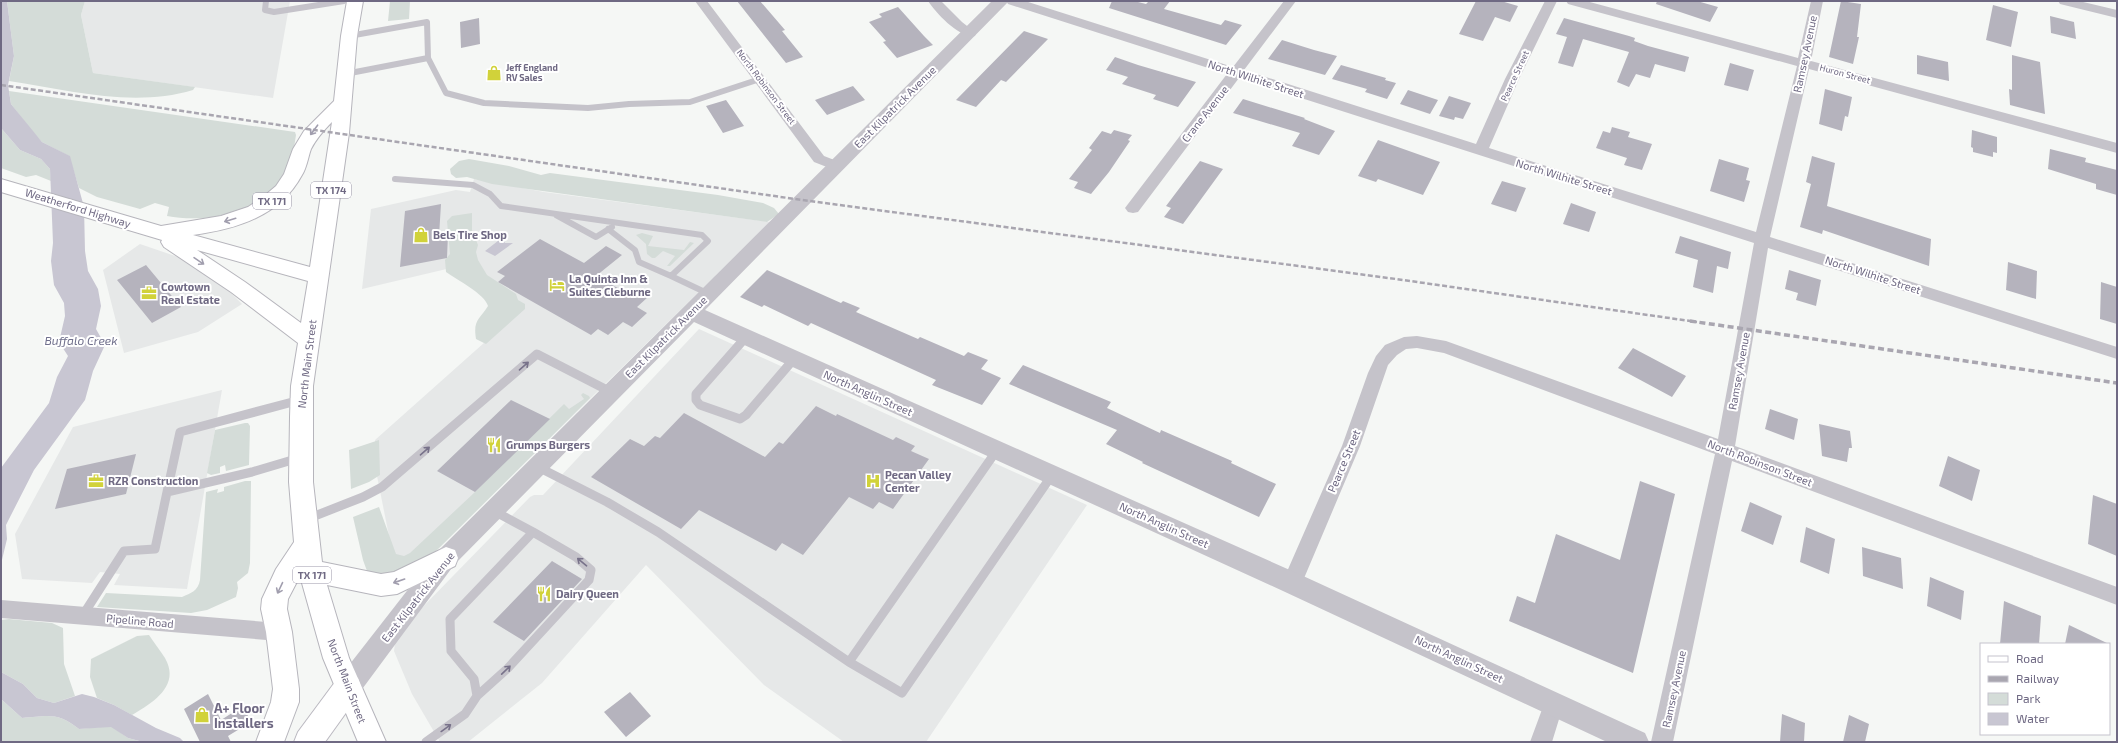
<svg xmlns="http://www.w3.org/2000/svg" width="2118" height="743" font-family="'Exo 2',sans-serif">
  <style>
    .built { fill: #e6e8e8 }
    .green { fill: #d4dcd8 }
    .water { fill: #c8c6d2 }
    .building { fill: #b5b3bd }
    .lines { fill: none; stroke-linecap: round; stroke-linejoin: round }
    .secondary-casing { stroke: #bab8c0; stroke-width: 2 }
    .primary-casing { stroke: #b6b5bc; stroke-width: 2 }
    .service-far1 { stroke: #c5c3ca; stroke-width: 6 }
    .service { stroke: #c5c3ca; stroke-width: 9 }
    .minor { fill: #c5c3ca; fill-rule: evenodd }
    .tertiary { fill: #c5c3ca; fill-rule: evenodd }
    .secondary { fill: #fff; fill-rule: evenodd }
    .primary { fill: #fff; fill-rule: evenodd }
    .rail-far1 { stroke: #a9a6b0; stroke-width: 2.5; stroke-dasharray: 5 2.5; stroke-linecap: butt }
    .rail { stroke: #a9a6b0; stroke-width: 3.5; stroke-dasharray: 6 3.5; stroke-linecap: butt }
    .oneway { stroke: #a19eae }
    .oneway2 { stroke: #78728a }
    .labels { text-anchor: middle; stroke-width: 4; stroke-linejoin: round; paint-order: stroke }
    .far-poi-label { font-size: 9px; font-weight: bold; fill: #6f6983; stroke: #fff; text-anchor: start }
    .far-street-label { font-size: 9px; fill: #6f6983; stroke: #fff }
    .shield { fill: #fff; stroke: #9a96a8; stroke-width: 1 }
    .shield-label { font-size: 10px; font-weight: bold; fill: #6f6983 }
    .street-label { font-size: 11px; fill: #6f6983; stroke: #fff }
    .poi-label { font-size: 11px; font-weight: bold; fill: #6f6983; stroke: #fff; text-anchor: start }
    .water-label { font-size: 12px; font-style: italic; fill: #70708c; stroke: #fff }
    .near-poi-label { font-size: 13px; font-weight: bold; fill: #6f6983; stroke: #fff; text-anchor: start }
  </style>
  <rect width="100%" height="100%" fill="#f5f7f5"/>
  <path class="built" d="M85 1H290L273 98 93 73 81 15Z
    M474 179 544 192 770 222 423 563 394 561 375 466V440L521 310 455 267 362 289 371 209 456 190 470 192Z
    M140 244 178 257 224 286 242 304 198 332 124 353 103 270Z
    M699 329 1087 505 926 742H844L764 685 646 565 542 683 468 742H440L412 694 394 651 395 643 413 617 530 497 534 495H543Z
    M222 390 187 589 114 585 120 574 100 572 92 583 22 579 15 534 73 427Z"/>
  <path class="green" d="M7 1H85L81 15 93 73 195 87 193 90C133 108 69 90 9 81L14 56Z
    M390 1H410L409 19 388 21Z
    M9 91 295 132 296 135C294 147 293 160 287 171 264 212 210 224 167 216L169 207 155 203 140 209 97 197 79 188 69 156 42 142 32 131 11 104Z
    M1 128 20 150 41 159 50 169 51 181 36 175 26 177 1 168Z
    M469 159 509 166 541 175 550 173 718 195 763 203 774 208 779 214 767 222 492 184 467 177 456 178 451 174 450 169 459 161Z
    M472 213V230L478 245 476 252 478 260 487 275 516 294 518 300 525 304V309L486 344 476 339C473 320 479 320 488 306 485 294 457 280 446 272L445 260 450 254 447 221 452 216Z
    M642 233 653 236 648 246 684 250 690 242 694 243 670 266H667L675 256 663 251 655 258H652L647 254 646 244 636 235Z
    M583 393 589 396 590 398 422 565 387 580 367 571 363 560 353 517 379 507 396 554 404 556 410 553 475 492 564 404 569 409 584 399 581 395Z
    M245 423H248L250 426 249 465 226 471 225 465 220 467V473L211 475 207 473 215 430Z
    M379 440 380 475 369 482 351 489 349 450Z
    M245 481H251L250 563 248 573 237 582 238 588 236 597 207 610 191 613 97 607 106 593 182 597C191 593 198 591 200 580L206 492 218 489 217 493 224 491V487Z
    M9 619 52 623 63 628 64 664 75 696 54 703 37 698 23 684 1 672V620Z
    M149 635C154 643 160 650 165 658 181 686 152 703 132 715L114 705 97 698 90 677 91 659 137 636Z
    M1 699 22 718C49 716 57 712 79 729L111 726 128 738 143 742H1Z"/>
  <path class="water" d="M1 1H7L14 56 8 85 11 104 42 142 70 156 84 207 85 251 88 271 98 289 101 306 96 329 105 345 93 371 85 400 34 470 9 519 6 525 7 539 1 564V468L49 403 57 377 68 356 59 342 65 316 64 303 54 285 51 261 53 243 50 169 41 159 20 150 1 128Z
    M503 237 505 238 504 241 505 243H513L495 256 485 251Z
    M1 672 23 684 37 698 54 703 82 694 94 697 114 705 156 728 180 738 184 742H143L128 738 111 727 79 729C57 712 49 716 22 718L1 699Z"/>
  <path class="building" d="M737 1H760L785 30 782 31 803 57 786 63Z
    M1112 1H1134L1146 4 1149 1H1170L1164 9 1221 25 1225 20 1242 25 1226 45 1109 8Z
    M1476 1H1501L1518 6 1510 22 1495 17 1483 41 1459 34Z
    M1657 1H1697L1718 7 1710 22 1656 4Z
    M1841 1 1861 4 1857 37H1859L1853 64 1829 57Z
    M1993 5 2018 12 2011 47 1986 40Z
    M898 7 924 36 933 45 897 58 883 42 886 41 869 22 882 17 879 14Z
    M2050 16 2074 22 2076 39 2051 33Z
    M479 18 480 44 461 48 460 22Z
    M1564 18 1629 36 1635 38 1634 41 1648 46 1689 57 1685 72 1655 64 1650 78 1636 74 1629 87 1617 82 1629 52 1583 39 1573 67 1558 63 1567 37 1556 34Z
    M1024 31 1048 39 1006 82 1001 80 976 107 956 100Z
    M1282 40 1314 50 1337 56 1325 75 1268 59Z
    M1917 55 1948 62 1949 81 1917 74Z
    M2012 55 2040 62 2045 114 2010 105 2009 89 2012 90Z
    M1115 57 1138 65 1196 82 1178 107 1153 99 1156 95 1122 84 1128 77 1106 70Z
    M1730 63 1754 70 1748 91 1724 85Z
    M1341 65 1386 78 1385 80 1396 83 1387 99 1365 92 1367 89 1332 79Z
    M853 86 865 100 827 115 815 100Z
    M1825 89 1852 97 1848 117 1845 116 1842 131 1819 124Z
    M1408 90 1438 100 1430 114 1400 104Z
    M1449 96 1471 103 1463 119 1455 117 1454 120 1439 116Z
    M1243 99 1305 118 1304 119 1335 131 1319 155 1292 146 1300 133 1233 113Z
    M726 100 744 126 723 133 706 106Z
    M1612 127 1630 132 1628 137 1652 144 1642 170 1624 165 1627 158 1596 148 1603 131 1610 133Z
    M1114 130 1132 135 1128 140 1130 141 1109 172 1091 194 1074 188 1078 182 1069 179 1092 150 1089 148 1102 131 1111 134Z
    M1972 130 1997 137V153L1993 152V157L1973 152V148L1971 147Z
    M1378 140 1440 162 1423 195 1378 179 1376 182 1358 176Z
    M2050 149 2086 158 2085 162 2117 170V195L2096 189V184L2048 169Z
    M1812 156 1835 163 1827 206 1931 239 1929 266 1823 230 1822 234 1800 227 1811 184 1806 182Z
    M1719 159 1749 168 1746 180 1750 181 1744 202 1710 191Z
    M1200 161 1223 169 1183 224 1164 217 1171 208 1166 206Z
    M1502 181 1526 188 1516 212 1491 204Z
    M1571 203 1596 212 1589 232 1563 224Z
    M441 204 439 236 448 234 447 258 400 267 405 211Z
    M1680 236 1731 252 1728 269 1717 266 1713 293 1693 287 1698 260 1675 253Z
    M540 239 584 263 606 246 622 255 596 276 625 292 630 288 648 297 637 307 647 313 632 327 623 322 608 335 598 329 591 335 498 282 505 276 497 272Z
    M2008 262 2037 271 2036 299 2006 290Z
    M146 265 181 307 152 323 117 280Z
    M767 270 841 303 843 301 860 308 856 312 918 339 920 337 964 356 968 352 988 360 981 369 1001 378 982 405 932 385 936 380 811 323 808 326 764 305 762 307 740 297Z
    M1789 270 1821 280 1816 306 1796 300 1798 293 1785 289Z
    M2101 282 2117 287V324L2100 319Z
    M1633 348 1686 376 1672 397 1618 368Z
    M1023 365 1111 402 1107 408 1160 433 1161 430 1232 461 1231 463 1276 484 1259 517 1142 463 1143 462 1106 444 1117 430 1009 384Z
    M511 400 550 419 475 492 437 471Z
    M816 406 836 416 837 414 893 440 896 437 915 446 911 451 929 459 893 509 879 502 873 509 849 497 803 555 782 543 776 551 699 510 681 529 591 477 630 439 644 446 655 436 660 438 684 413 765 457 779 442 783 444Z
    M1770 409 1798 419 1794 440 1765 429Z
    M1819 424 1850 431 1852 448H1849L1847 462 1822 456Z
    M136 454 126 494 55 509 67 469Z
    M1948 456 1980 470 1972 501 1939 486Z
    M1640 481 1675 494 1633 673 1509 621 1517 596 1535 603 1556 534 1620 560Z
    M2093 495 2117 504V556L2088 544Z
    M1750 502 1782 516 1773 545 1741 531Z
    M1806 527 1835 539 1829 574 1800 562Z
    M1862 547 1901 558 1903 589 1863 576Z
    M552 561 582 579 524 641 493 622Z
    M1930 577 1964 591 1961 620 1927 606Z
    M2004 601 2041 616 2039 644H2000Z
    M2069 625 2109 644H2065Z
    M630 692 651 716 626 737 604 712Z
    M208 694 221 720 243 706 251 722 228 736 231 742H200L184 709Z
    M1782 714 1805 723 1804 742H1780Z
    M1849 715 1869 724 1865 742H1843Z"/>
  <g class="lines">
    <g class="secondary-casing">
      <path id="secondary" d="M348 674 358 678 361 687 358 696 325 742H294L298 732 338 678Z"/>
    </g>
    <g class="primary-casing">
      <path id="primary" d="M347 1H363L357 36 349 133 313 386V482L322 562 381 574 394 572 446 547 455 550 458 558 455 566 397 594 381 596 327 585 349 658 386 742H358L323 658 300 576 288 599 287 609 292 632 299 689V702L284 742H256L271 702 273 689 266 632 261 609 262 599 276 569 294 542 289 482 290 417 291 386 298 343 231 292 164 247 161 242 162 240 1 192V179L161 226 221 216 248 207 263 197 276 186 284 174 293 149 304 131 334 101 341 36ZM332 122 310 267 193 235C237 229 280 216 302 175 307 167 308 157 311 149 316 139 324 130 332 122ZM197 250 308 281 301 323 245 282Z"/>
    </g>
    <path class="service-far1" d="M266 1 265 10 274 12 344 1
      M349 36 427 22 428 58 446 93 484 103 588 108 629 104 690 102 760 79
      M345 74 428 58
      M395 179 473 185 490 194 501 206 702 235 708 241 671 276 709 294
      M556 215 596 237 612 227
      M608 229 635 250 639 262 671 276"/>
    <path class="service" d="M746 337 696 394V400L700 405 740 419 746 415 793 360
      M997 450 849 662 902 693 1052 475
      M299 458 252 472 167 492 180 432 300 400
      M538 467 607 502 658 532 849 662
      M307 519 363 497 382 487 537 354 611 392
      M83 615 124 551 155 549 167 492
      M477 696 508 668 589 580 591 570 576 557 533 532
      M426 742 465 714 477 696 474 679 451 651 450 619 533 532 494 511"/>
    <path class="minor" d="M695 1H707L824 156 842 163 844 166 842 169 837 171 814 162Z
      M928 1H941L962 22 976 33 975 36C960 39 936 13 928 1Z
      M1006 1H1025L1233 67 1284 1H1296L1244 70 1476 144 1505 79 1545 1H1557L1519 79 1489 148 1756 232 1797 66 1568 4 1566 1H1586L1798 58 1811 1H1823L1811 61 2117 143V153L1809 69 1770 237 2117 347V359L1768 248 1735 446 2117 587V605L1732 461 1673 742H1651L1715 454 1444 353 1417 348 1406 349 1397 355 1388 365 1360 446 1302 583 1299 589 1292 592 1285 589 1282 583 1342 446 1368 373 1376 356 1385 345 1404 337 1417 336 1446 341 1718 439 1754 243 1239 78 1138 212 1133 213 1128 212 1125 208 1128 204 1227 74 1008 4Z
      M2058 1H2079L2117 10V18L2060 4Z
      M1 600 279 623 286 625 289 632 286 639 279 641 1 618Z
      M1554 693 1561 696 1564 703 1552 742H1530L1547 696Z"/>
    <path class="tertiary" d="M992 1H1009L705 310 1301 575 1645 733 1649 742H1607L1283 591 694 322 454 565 357 696 348 699 339 696 335 687 339 678 438 551Z"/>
    <use href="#secondary" class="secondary"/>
    <use href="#primary" class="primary"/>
    <path class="rail-far1" d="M1 85 802 200 1396 279 1697 322"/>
    <path class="rail" d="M1690 321 2117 383"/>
  </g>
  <defs><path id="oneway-shaft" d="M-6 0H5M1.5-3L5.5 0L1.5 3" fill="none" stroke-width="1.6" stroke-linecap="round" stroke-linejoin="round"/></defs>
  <g class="oneway">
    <use href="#oneway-shaft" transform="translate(314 130) rotate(127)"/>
    <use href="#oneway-shaft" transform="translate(230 220) rotate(163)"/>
    <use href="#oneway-shaft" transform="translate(199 261) rotate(34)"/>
    <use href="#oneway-shaft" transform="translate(399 581) rotate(161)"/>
    <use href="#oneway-shaft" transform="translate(280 588) rotate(115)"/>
  </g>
  <g class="oneway2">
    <use href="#oneway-shaft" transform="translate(524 366) rotate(-41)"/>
    <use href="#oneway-shaft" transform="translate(425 451) rotate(-41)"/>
    <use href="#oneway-shaft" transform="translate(582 562) rotate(-140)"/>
    <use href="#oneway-shaft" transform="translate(506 670) rotate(-44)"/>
    <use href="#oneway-shaft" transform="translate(446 728) rotate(-36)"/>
  </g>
  <defs>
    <g id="shop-bare" transform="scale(1.2)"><path d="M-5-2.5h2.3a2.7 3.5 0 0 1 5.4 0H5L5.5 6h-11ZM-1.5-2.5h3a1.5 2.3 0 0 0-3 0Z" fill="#d1d23a" stroke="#fff" stroke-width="2.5" paint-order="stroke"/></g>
    <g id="hotel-bare" transform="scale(1.2)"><path d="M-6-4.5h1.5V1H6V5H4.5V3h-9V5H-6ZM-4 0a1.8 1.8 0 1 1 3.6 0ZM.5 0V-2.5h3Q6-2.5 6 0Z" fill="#d1d23a" stroke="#fff" stroke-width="2.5" paint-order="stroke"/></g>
    <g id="office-bare" transform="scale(1.2)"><path d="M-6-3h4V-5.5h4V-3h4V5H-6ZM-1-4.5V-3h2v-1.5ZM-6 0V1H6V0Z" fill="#d1d23a" stroke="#fff" stroke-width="2.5" paint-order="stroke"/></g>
    <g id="restaurant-bare" transform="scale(1.2)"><path d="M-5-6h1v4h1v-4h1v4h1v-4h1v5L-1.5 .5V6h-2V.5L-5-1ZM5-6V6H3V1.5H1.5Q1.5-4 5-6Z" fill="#d1d23a" stroke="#fff" stroke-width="2.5" paint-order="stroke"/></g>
    <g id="hospital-bare" transform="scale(1.2)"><path d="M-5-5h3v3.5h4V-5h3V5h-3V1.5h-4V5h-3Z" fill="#d1d23a" stroke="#fff" stroke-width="2.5" paint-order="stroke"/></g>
  </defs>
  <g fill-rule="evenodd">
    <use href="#shop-bare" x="494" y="73"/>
    <use href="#shop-bare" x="421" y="235"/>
    <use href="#hotel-bare" x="557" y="285"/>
    <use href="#office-bare" x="149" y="293"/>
    <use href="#restaurant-bare" x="494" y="445"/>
    <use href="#office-bare" x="96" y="481"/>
    <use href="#hospital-bare" x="873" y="481"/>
    <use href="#restaurant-bare" x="544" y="594"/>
    <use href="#shop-bare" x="202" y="715"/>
  </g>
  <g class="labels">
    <g class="far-poi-label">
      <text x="506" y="71">Jeff England<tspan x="506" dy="10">RV Sales</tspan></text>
    </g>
    <g class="far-street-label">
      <text transform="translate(1845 74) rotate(15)" y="3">Huron Street</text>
      <text transform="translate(1515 76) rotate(-65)" y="3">Pearce Street</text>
      <text transform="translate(766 87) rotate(53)" y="3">North Robinson Street</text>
    </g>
    <g class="shield">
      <rect x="311" y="182" width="40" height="16" rx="3"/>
      <rect x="253" y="193" width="38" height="16" rx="3"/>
      <rect x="293" y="567" width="38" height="16" rx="3"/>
    </g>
    <g class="shield-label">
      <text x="331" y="194">TX 174</text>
      <text x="272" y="205">TX 171</text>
      <text x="312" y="579">TX 171</text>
    </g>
    <g class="street-label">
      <text transform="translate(1805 54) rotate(-78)" y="4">Ramsey Avenue</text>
      <text transform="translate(1256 79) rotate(18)" y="4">North Wilhite Street</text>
      <text transform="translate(895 107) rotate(-45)" y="4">East Kilpatrick Avenue</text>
      <text transform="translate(1205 114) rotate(-52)" y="4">Crane Avenue</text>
      <text transform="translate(1564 177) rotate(17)" y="4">North Wilhite Street</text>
      <text transform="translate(78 208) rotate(17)" y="4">Weatherford Highway</text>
      <text transform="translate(1873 275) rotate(18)" y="4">North Wilhite Street</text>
      <text transform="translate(666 337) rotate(-45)" y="4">East Kilpatrick Avenue</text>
      <text transform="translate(307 364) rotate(-83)" y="4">North Main Street</text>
      <text transform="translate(1739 371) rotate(-80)" y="4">Ramsey Avenue</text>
      <text transform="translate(868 393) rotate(24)" y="4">North Anglin Street</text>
      <text transform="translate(1344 461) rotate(-67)" y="4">Pearce Street</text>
      <text transform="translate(1760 463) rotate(21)" y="4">North Robinson Street</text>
      <text transform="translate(1164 525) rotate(24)" y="4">North Anglin Street</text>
      <text transform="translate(418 597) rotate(-52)" y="4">East Kilpatrick Avenue</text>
      <text transform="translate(140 621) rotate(5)" y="4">Pipeline Road</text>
      <text transform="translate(1459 659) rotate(25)" y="4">North Anglin Street</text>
      <text transform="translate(347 681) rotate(69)" y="4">North Main Street</text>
      <text transform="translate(1674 689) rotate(-78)" y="4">Ramsey Avenue</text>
    </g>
    <g class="poi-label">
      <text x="433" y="239">Bels Tire Shop</text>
      <text x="569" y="283">La Quinta Inn &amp;<tspan x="569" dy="13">Suites Cleburne</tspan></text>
      <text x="161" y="291">Cowtown<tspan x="161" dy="13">Real Estate</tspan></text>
      <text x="506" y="449">Grumps Burgers</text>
      <text x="885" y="479">Pecan Valley<tspan x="885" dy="13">Center</tspan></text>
      <text x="108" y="485">RZR Construction</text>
      <text x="556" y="598">Dairy Queen</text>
    </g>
    <g class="water-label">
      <text x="81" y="345">Buffalo Creek</text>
    </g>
    <g class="near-poi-label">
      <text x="214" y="713">A+ Floor<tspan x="214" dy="15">Installers</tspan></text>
    </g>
  </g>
  <rect width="2118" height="743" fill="none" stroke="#6f6983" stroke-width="4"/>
  <rect x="1980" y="643" width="130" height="92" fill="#ffffff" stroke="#c5c3cd"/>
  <rect x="1988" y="656" width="20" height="6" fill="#ffffff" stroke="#c5c3cd"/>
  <text x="2016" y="663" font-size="12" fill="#6f6983">Road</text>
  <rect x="1988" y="676" width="20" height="6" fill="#a9a6b0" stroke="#c5c3cd"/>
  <text x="2016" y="683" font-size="12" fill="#6f6983">Railway</text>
  <rect x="1988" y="693" width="20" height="12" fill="#d4dcd8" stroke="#c5c3cd"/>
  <text x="2016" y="703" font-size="12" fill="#6f6983">Park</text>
  <rect x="1988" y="713" width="20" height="12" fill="#c8c6d2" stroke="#c5c3cd"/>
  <text x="2016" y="723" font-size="12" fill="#6f6983">Water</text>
</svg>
